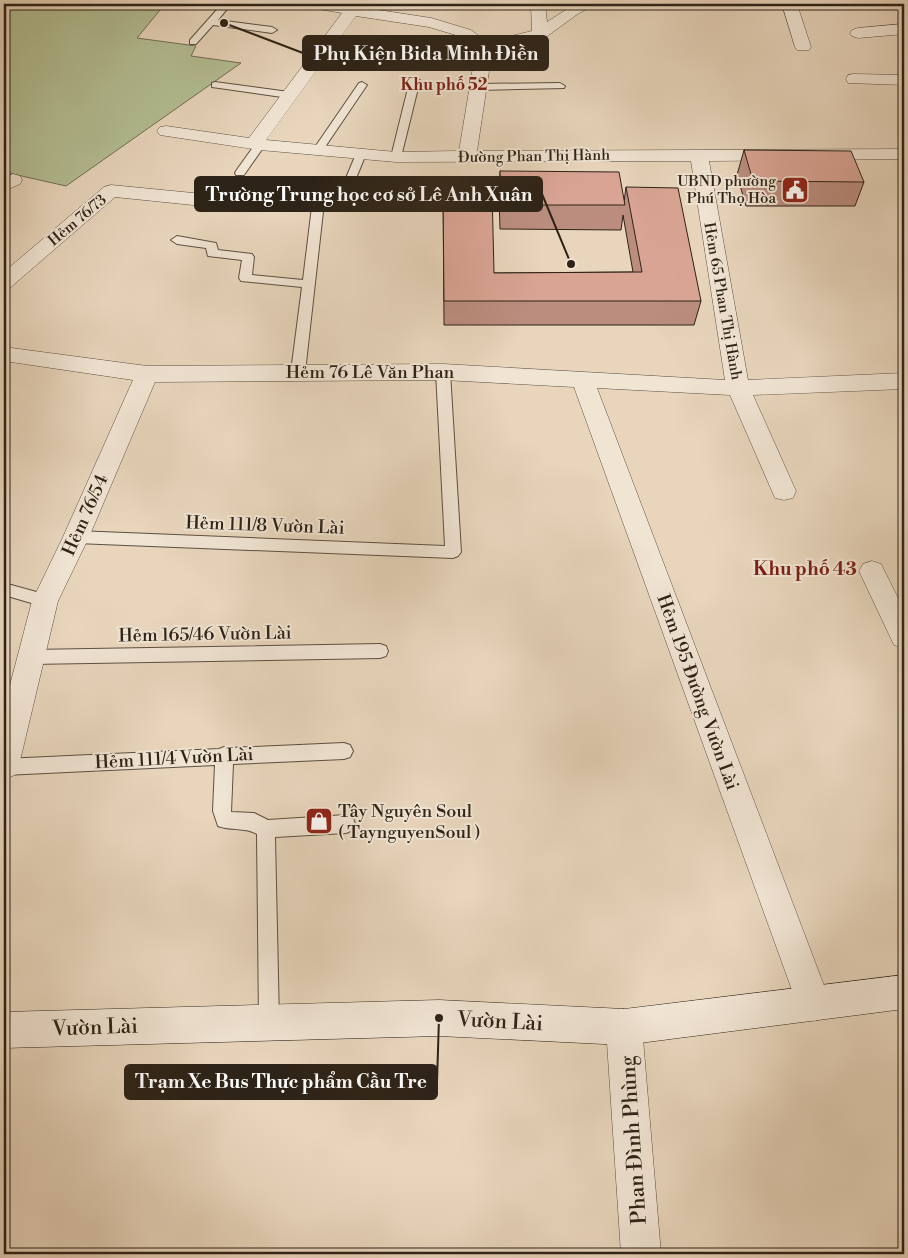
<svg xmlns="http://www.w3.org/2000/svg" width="908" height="1258" font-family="'Libre Bodoni',serif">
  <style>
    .green { fill: #b3be93; stroke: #707055 }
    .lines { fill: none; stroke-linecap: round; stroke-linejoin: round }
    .lane-casing { stroke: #5c5040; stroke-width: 2 }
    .street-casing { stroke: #5c5040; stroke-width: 1 }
    .secondary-casing { stroke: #2d2317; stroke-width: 1 }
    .lane { fill: #f0e4d3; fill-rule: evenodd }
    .street { fill: #f0e4d3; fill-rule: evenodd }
    .secondary { fill: #f0e4d3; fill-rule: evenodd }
    .wall { fill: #bb8d7f; stroke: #2d2317 }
    .building { fill: #d9a494; stroke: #2d2317 }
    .labels { text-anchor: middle; stroke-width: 4; stroke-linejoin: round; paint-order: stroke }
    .far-street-label { font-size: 15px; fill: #2d2317; stroke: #f0e4d3 }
    .far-poi-label { font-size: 15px; fill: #2d2317; stroke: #f0e4d3; text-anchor: end }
    .far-neighbourhood-label { font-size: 16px; font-weight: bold; fill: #7a1f14; stroke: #f0e4d3 }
    .street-label { font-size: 18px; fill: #2d2317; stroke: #f0e4d3 }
    .poi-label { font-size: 18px; fill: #2d2317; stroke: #f0e4d3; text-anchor: start }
    .neighbourhood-label { font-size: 19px; font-weight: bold; fill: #7a1f14; stroke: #f0e4d3 }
    .near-street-label { font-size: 21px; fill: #2d2317; stroke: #f0e4d3 }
    .leader { fill: none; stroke: #2d2317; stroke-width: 2 }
    .callout-dot { fill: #2d2317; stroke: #f0e4d3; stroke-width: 2 }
    .callout { fill: #2d2317; stroke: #2d2317; stroke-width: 2 }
    .callout-label { font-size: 19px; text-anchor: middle; font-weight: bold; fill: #fff }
  </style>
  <rect width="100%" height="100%" fill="#e8d5bc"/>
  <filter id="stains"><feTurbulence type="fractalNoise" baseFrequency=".004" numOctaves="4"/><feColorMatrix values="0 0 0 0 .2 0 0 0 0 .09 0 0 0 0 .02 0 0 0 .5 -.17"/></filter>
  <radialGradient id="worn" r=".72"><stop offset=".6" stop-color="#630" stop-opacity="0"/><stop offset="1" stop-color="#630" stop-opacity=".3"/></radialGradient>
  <path class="green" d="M4 4H165L137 38 196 46 191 56 241 63 66 186 4 172Z"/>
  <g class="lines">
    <g class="lane-casing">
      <path id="lane" d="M222 4H231L218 20 272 27 277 30 272 33 213 25 196 44H190V40Z
        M415 77 420 80 401 157 396 160 392 159 391 157 410 80Z
        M215 82 289 92 294 95 289 98 212 87V83Z
        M362 82 367 85 323 150 318 153 314 152 313 150 359 83Z
        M560 83 565 86 564 88 478 90 473 87 478 84Z
        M260 142 265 145 244 175H236L235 173 236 171 256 143Z
        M361 151 366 154 354 183 326 185 305 372 303 375H293L291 372 302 287 241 281 239 278 242 260 208 256 206 248 177 244 171 240 177 236 216 243 218 250 252 254 254 257 252 275 303 280 315 182 321 179 346 178 356 154Z
        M443 368 448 369 450 372 461 552 458 556 453 558 76 543 71 541 68 537 71 533 76 531 445 546 436 372 438 369Z
        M4 583 51 596 53 601 51 606 45 607 4 595Z
        M380 644 386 646 388 651 386 656 380 658 30 664 24 662 22 657 24 652 30 650Z
        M344 743 350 745 353 751 350 757 344 759 233 764 231 812 254 813 268 820 346 815 353 818 355 824 353 830 346 833 275 837 279 1022 276 1029 269 1032 262 1029 259 1022 257 834C245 827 231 831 218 826L213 811 215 765 4 775V759L219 749 224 747 228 748Z"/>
    </g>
    <g class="street-casing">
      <path id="street" d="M305 4H339L431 18 471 30 487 42 532 31 531 4H545L547 22 575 4H594L592 7 579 13 546 37 492 51 477 151 904 149V159L709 161 748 380 904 373V389L753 395 796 491 793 498 784 500 775 498 730 395 597 388 831 1004 826 1016 814 1021 802 1016 797 1004 574 387 443 380 155 382 89 537 58 601 19 765 15 775 4 779V708L32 601 63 537 133 380 4 361V347L147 366 443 364 725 380 691 161 396 162 260 150 160 135 157 131 160 127 166 126 249 138 342 13 307 7ZM356 16 429 27 459 36 476 49 459 151 396 152 266 140Z
        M782 4H797L811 47 809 50H797L795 47Z
        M904 24V34L858 38 852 36 850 33 852 30 858 28Z
        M854 74 904 75V85L848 83 846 79 848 75Z
        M13 174 20 176 22 180 20 184 4 191V178Z
        M111 185 193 193 200 195 203 199 200 203 193 205 115 197 11 287 4 288V272L104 187Z
        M872 561 881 564 904 610V648L894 645 859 571 863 564Z
        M624 1009 637 1014 642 1027 661 1254H621L606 1027 611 1014Z"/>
    </g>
    <g class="secondary-casing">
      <path id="secondary" d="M904 975V1009L624 1045 439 1036 4 1048V1012L439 1000 624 1009Z"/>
    </g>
    <use href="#lane" class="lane"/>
    <use href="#street" class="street"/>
    <use href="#secondary" class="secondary"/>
  </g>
  <path class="wall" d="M744 150 864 182 855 206H746L737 175Z
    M500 171 624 202 626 187 701 301 694 325H444L443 189 494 273 633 272 623 215 621 230 500 229 499 196Z"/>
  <path class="building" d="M744 150 851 151 864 182 753 181Z
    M500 171 619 172 625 205H501Z
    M626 187 678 188 701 301H444L443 189 492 190 494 273 642 272Z"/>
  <defs>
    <g id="civic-square" transform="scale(1.4375)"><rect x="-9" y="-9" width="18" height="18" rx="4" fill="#8f2418" stroke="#f0e4d3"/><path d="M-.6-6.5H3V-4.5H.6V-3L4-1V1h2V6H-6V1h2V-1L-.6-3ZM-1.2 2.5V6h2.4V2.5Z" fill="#fff"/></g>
    <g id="shop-square" transform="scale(1.4375)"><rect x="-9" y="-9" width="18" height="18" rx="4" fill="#8f2418" stroke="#f0e4d3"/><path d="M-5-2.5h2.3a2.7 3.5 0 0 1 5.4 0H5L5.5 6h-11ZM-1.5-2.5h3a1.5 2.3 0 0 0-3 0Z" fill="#fff"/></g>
  </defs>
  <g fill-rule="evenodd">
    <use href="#civic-square" x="795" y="190"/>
    <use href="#shop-square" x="319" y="821"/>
  </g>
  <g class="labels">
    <g class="far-street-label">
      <text transform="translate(534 156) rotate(-1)" y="5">Đường Phan Thị Hành</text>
      <text transform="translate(77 220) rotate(-40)" y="5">Hẻm 76/73</text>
      <text transform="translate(723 301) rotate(80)" y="5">Hẻm 65 Phan Thị Hành</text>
    </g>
    <g class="far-poi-label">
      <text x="776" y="186">UBND phường<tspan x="776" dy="17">Phú Thọ Hòa</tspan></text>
    </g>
    <g class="far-neighbourhood-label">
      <text x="444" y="90">Khu phố 52</text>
    </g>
    <g class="street-label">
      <text x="370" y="378">Hẻm 76 Lê Văn Phan</text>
      <text transform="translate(85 515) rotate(-66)" y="6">Hẻm 76/54</text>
      <text transform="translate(265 525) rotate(2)" y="6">Hẻm 111/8 Vườn Lài</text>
      <text transform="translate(205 634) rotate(-1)" y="6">Hẻm 165/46 Vườn Lài</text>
      <text transform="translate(698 692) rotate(70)" y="6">Hẻm 195 Đường Vườn Lài</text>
      <text transform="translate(174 758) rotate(-3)" y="6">Hẻm 111/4 Vườn Lài</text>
    </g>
    <g class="poi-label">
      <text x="338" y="817">Tây Nguyên Soul<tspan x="338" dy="21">( TaynguyenSoul )</tspan></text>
    </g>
    <g class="neighbourhood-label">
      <text x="805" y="575">Khu phố 43</text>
    </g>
    <g class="near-street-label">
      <text transform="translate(500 1021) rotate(3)" y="7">Vườn Lài</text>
      <text transform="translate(95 1027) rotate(-2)" y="7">Vườn Lài</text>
      <text transform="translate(633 1140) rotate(-94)" y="7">Phan Đình Phùng</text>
    </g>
  </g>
  <path class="leader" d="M224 23L303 53M571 264L542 194M439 1018L437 1082"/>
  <g class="callout-dot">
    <circle cx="224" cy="23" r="5"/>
    <circle cx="571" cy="264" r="5"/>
    <circle cx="439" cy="1018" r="5"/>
  </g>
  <g class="callout">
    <rect x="303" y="36" width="245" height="34" rx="5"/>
    <rect x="195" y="177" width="347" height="34" rx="5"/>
    <rect x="125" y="1065" width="312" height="34" rx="5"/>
  </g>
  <g class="callout-label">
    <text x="426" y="60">Phụ Kiện Bida Minh Điền</text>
    <text x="369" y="201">Trường Trung học cơ sở Lê Anh Xuân</text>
    <text x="281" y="1088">Trạm Xe Bus Thực phẩm Cầu Tre</text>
  </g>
  <rect width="908" height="1258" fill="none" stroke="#e8d5bc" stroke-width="20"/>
  <rect x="5" y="5" width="898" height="1248" fill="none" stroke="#2d2317" stroke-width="2.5"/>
  <rect x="10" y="10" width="888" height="1238" fill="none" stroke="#2d2317"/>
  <rect width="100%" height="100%" filter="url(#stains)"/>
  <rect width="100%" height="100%" fill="url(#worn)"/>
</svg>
